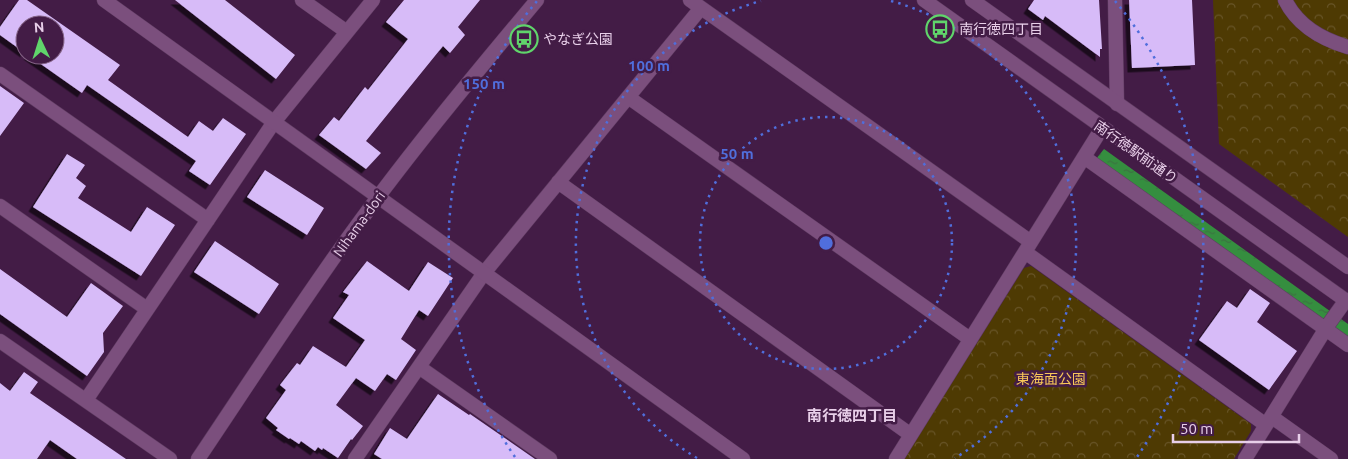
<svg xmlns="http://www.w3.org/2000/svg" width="1348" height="459" font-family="Ubuntu,'Noto Sans JP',sans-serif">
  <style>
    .forest { fill: url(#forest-crowns) }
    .water { fill: url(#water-ripples) }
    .building { fill: #d7bbf8; filter: url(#shadow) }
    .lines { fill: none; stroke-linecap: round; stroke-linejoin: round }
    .pedestrian-casing { stroke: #5e3b60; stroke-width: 15 }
    .minor-casing { stroke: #5e3b60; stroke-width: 15 }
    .tertiary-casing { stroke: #5e3b60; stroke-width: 15 }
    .pedestrian { stroke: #7b4f7d; stroke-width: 14 }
    .minor { stroke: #7b4f7d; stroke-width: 14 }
    .tertiary { stroke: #7b4f7d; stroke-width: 14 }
    .ring { fill: none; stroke: #506edc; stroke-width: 2.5; stroke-dasharray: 2.5 5 }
    .labels { text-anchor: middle; stroke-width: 5; stroke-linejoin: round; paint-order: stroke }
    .poi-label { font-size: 14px; fill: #e8cfe9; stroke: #431c46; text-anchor: start }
    .street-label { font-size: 14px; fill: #e8cfe9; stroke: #431c46 }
    .park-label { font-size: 14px; fill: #f8c758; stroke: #431c46 }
    .neighbourhood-label { font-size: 15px; font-weight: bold; fill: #e8cfe9; stroke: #431c46 }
    .centre { fill: #506edc; stroke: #431c46; stroke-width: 2.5 }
    .ring-label { font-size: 15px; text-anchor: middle; font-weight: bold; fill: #506edc; stroke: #431c46; stroke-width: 5; stroke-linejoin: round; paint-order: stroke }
  </style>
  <defs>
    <pattern id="forest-crowns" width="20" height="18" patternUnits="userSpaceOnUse" patternTransform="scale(1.25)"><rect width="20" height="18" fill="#4e3a03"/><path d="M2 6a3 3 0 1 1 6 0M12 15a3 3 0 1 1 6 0" fill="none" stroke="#685528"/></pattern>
    <pattern id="water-ripples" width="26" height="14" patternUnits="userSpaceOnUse" patternTransform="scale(1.25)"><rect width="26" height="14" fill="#358e3f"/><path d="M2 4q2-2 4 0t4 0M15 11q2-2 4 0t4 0" fill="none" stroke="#3b7241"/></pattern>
    <filter id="shadow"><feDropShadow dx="-4.5" dy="4.5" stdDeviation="0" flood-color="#0009"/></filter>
  </defs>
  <rect width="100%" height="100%" fill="#431c46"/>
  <path class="forest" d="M1213 0H1348V237L1219 144Z
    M1031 266 1251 424V431L1234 459H904L1024 268Z"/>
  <path class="water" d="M1104 149 1348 324V340L1096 159Z"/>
  <path class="building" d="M19 0H27L120 65 108 80 188 137 199 121 213 131 223 118 246 134 210 185 189 171 196 161 87 85 82 93 28 55H55V25H25V53L0 35V27Z
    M175 0H225L295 55 276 79Z
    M404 0H480L458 27 465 35 450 53 443 46 366 141 381 153 366 169 319 135 334 117 339 121 365 87 368 90 408 39 386 22Z
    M1034 0H1099L1102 49H1100V57L1045 16 1043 20 1028 9Z
    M1129 0H1192L1195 65 1132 68Z
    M0 86 24 103 0 136Z
    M67 154 85 165 76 178 86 186 78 198 131 232 147 207 175 225 141 276 33 207Z
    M265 170 324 208 307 235 247 197Z
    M215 241 279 284 259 314 194 272Z
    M367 261 409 291 428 262 453 278 428 316 419 310 401 339 416 350 396 380 387 374 375 391 356 378 336 405 363 426 352 440 351 439 338 458 323 448 322 450 318 447 315 451 301 441 299 444 290 438 289 439 276 430 278 428 266 418 286 390 280 385 297 363 300 365 313 346 346 367 365 340 333 318 349 295 343 292Z
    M0 269 67 317 91 283 123 306 103 333 104 352 87 376 0 314Z
    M1250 289 1270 303 1257 322 1297 351 1269 390 1199 340 1227 301 1237 308Z
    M24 372 38 382 30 393 126 459H77L50 440 37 459H0V383L10 391Z
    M438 394 469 415 470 414 535 459H382L374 454 390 428 407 439Z"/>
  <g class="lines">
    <g class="pedestrian-casing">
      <path id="pedestrian" d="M1285 0C1298 26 1321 39 1348 47"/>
    </g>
    <g class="minor-casing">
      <path id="minor" d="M302 0 347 32
        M690 0 1031 242
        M1115 0 1117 104
        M0 74 208 220
        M628 97 970 339
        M1084 157 1348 345
        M558 182 911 435
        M0 206 147 309
        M1025 252 1266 425
        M0 341 170 459
        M419 367 550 459
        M86 400 274 122 373 0
        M1272 417 1331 459
        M355 459 484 273 701 8
        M896 459 1102 128
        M1245 459 1328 325 1346 300"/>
    </g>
    <g class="tertiary-casing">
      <path id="tertiary" d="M104 0 743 459
        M924 0 1348 302
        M972 0 1348 267
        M198 459C245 389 291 318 340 249 401 163 469 81 537 0"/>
    </g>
    <use href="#pedestrian" class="pedestrian"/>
    <use href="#minor" class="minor"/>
    <use href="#tertiary" class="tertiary"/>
  </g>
  <g class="ring">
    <circle cx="826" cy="243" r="126"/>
    <path d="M697 458A251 251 0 0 1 761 1M891 1A251 251 0 0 1 955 458"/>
    <path d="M515 457A377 377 0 0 1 537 1M1115 1A377 377 0 0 1 1137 457"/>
  </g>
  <defs>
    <g id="bus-ring" transform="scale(1.4375)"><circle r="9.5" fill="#431c46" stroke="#60d56b" stroke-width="1.5"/><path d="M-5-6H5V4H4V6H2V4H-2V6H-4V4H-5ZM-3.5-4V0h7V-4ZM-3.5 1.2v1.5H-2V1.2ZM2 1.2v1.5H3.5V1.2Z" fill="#60d56b"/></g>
  </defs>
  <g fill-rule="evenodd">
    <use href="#bus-ring" x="940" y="29"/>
    <use href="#bus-ring" x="524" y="39"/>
  </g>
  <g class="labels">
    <g class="poi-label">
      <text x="959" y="34">南行徳四丁目</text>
      <text x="543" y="44">やなぎ公園</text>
    </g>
    <g class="street-label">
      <text transform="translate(1136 152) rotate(35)" y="5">南行徳駅前通り</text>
      <text transform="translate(359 224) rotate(-54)" y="5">Nihama-dori</text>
    </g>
    <g class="park-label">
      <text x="1051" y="384">東海面公園</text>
    </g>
    <g class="neighbourhood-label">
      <text x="852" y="421">南行徳四丁目</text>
    </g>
  </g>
  <circle cx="826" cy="243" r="8" class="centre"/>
  <g class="ring-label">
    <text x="649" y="71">100 m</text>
    <text x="484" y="89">150 m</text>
    <text x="737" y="159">50 m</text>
  </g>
  <g transform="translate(40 40) rotate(356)"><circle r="24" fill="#431c46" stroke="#856487"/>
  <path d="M0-4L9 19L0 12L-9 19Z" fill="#60d56b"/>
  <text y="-8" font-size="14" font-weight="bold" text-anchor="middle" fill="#e8cfe9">N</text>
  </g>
  <path d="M1173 434v8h126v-8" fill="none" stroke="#e8cfe9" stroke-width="2.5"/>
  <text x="1180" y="434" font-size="15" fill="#e8cfe9" stroke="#431c46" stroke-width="4" paint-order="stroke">50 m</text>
</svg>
